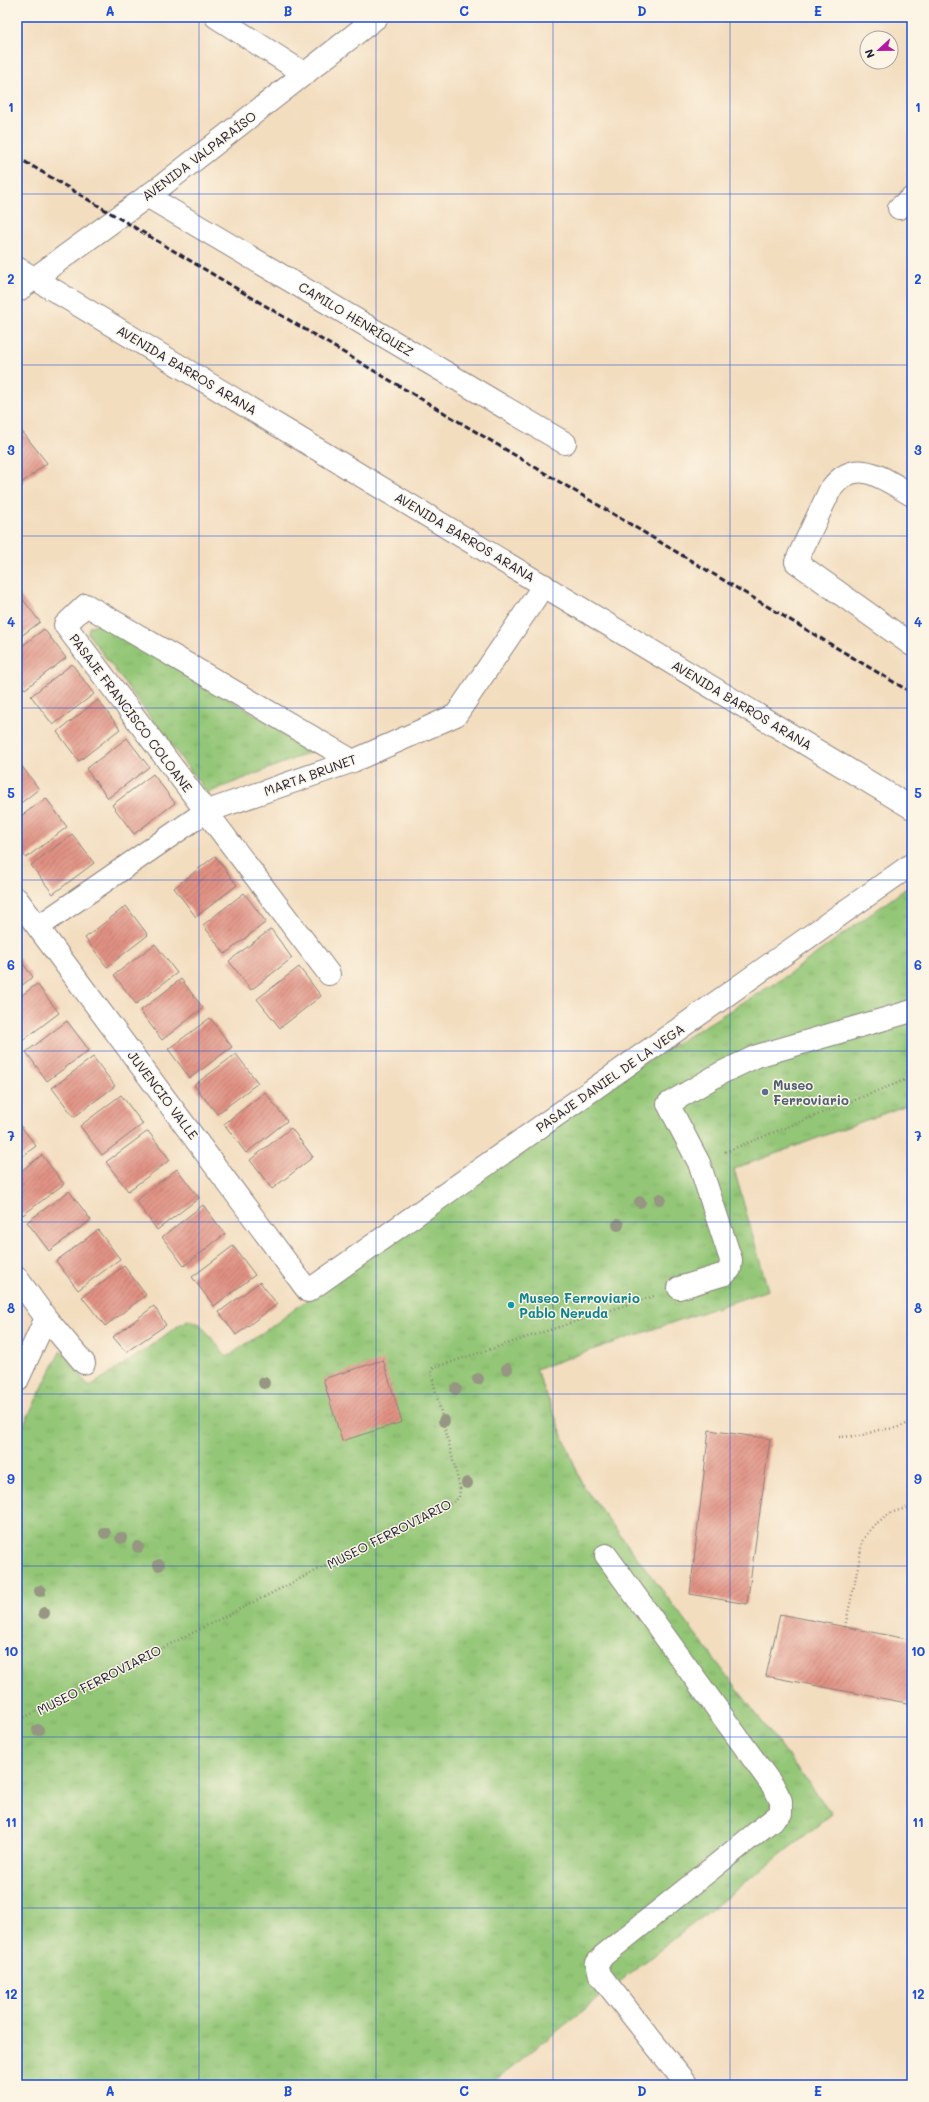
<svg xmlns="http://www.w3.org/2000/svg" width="929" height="2102" font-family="Mali,sans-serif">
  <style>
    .grass { fill: url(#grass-tufts); stroke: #5a7458 }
    .building { fill: url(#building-hatch) }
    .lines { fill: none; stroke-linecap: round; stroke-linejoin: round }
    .minor-casing { stroke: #8a807d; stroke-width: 24 }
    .major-casing { stroke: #8a807d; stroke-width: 24 }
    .path { stroke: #8a807d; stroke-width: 2.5; stroke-dasharray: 1 3; stroke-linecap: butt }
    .minor { stroke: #fff; stroke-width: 22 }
    .major { stroke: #fff; stroke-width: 22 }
    .rail { stroke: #22223b; stroke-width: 3; stroke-dasharray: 6 3; stroke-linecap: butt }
    .tree { fill: #969682 }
    .grid { fill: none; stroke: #1d4ed8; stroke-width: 1; stroke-opacity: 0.55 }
    .service-dot { fill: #5c6f8a; stroke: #fcf5e5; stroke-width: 1.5 }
    .culture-dot { fill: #0f9aa8; stroke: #fcf5e5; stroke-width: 1.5 }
    .labels { text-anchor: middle; stroke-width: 3; stroke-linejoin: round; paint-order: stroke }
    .street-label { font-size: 13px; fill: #22223b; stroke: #fcf5e5 }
    .service-label { font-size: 13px; font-weight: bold; fill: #4e5e75; stroke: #fcf5e5; text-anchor: start }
    .culture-label { font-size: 13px; font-weight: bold; fill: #0d838f; stroke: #fcf5e5; text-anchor: start }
    .neatline { fill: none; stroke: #1d4ed8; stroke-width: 1.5 }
    .grid-label { font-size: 13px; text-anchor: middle; font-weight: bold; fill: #1d4ed8 }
  </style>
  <defs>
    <pattern id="grass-tufts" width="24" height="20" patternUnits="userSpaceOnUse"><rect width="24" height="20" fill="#93c676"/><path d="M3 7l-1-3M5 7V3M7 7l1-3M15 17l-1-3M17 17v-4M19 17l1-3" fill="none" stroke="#7eaa67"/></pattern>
    <pattern id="building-hatch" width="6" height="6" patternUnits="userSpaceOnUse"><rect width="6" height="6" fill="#e09183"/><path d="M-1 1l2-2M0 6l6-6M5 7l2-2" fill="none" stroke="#b5766c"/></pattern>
  </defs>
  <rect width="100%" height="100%" fill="#fcf5e5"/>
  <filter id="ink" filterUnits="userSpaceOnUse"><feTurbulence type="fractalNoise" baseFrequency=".025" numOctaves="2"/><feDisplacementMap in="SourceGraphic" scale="8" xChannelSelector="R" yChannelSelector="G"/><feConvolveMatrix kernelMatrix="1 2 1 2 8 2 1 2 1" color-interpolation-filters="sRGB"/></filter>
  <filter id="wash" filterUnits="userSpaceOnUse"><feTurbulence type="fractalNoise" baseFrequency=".012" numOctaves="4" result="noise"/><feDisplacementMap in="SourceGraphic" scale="16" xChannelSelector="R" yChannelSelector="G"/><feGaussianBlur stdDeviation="0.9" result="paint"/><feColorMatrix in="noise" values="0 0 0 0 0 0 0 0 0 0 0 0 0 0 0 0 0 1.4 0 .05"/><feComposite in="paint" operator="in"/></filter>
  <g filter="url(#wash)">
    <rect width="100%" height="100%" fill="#f3ddbf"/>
    <path class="grass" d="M99 623 316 750 207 793 88 634 89 627Z
      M912 884V1103L734 1169 768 1290 536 1369 583 1486 832 1814 489 2085H17V1438L61 1350 89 1387 135 1357 179 1325 188 1320 199 1323 227 1357 278 1322 399 1229 625 1075 783 978Z"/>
    <g id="blocks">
      <path class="building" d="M17 425 47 463 19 485 17 483Z
        M18 593 40 622 17 639V594Z
        M44 629 66 658 25 689 17 679V650Z
        M72 664 94 694 53 725 31 696Z
        M98 700 120 729 79 761 57 732Z
        M127 738 149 767 108 798 86 769Z
        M17 760 39 789 17 806Z
        M153 774 175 803 134 834 112 805Z
        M46 798 67 827 26 858 17 846V819Z
        M72 834 94 863 53 894 31 865Z
        M215 856 237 885 196 917 174 888Z
        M244 893 266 922 225 954 203 925Z
        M126 906 148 935 107 967 85 938Z
        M271 929 292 958 251 990 229 961Z
        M155 944 177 973 136 1004 114 975Z
        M17 956 33 977 17 989Z
        M299 967 321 996 280 1028 257 999Z
        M181 979 203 1008 162 1040 140 1011Z
        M37 984 59 1013 18 1044 17 999Z
        M210 1018 232 1047 190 1078 168 1049Z
        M67 1021 89 1050 47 1081 26 1052Z
        M236 1054 258 1083 217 1114 194 1085Z
        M93 1057 115 1086 74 1117 52 1088Z
        M265 1092 287 1121 246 1153 224 1124Z
        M121 1095 143 1124 102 1155 80 1126Z
        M17 1121 36 1146 17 1160Z
        M291 1128 313 1157 272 1189 250 1160Z
        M148 1131 170 1160 128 1191 106 1162Z
        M42 1155 64 1184 23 1215 17 1207V1174Z
        M177 1169 199 1198 157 1230 136 1201Z
        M69 1191 91 1220 49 1251 27 1222Z
        M203 1205 225 1234 184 1266 162 1237Z
        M98 1230 120 1259 78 1290 56 1261Z
        M233 1246 255 1275 214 1306 192 1277Z
        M124 1266 146 1295 105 1326 82 1297Z
        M260 1282 277 1304 236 1335 219 1312Z
        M154 1306 166 1325 126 1352 113 1337Z
        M383 1360 402 1422 342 1441 323 1379Z
        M709 1430 770 1439 747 1604 690 1594Z
        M780 1614 912 1640V1704L766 1676Z"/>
    </g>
  </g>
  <g filter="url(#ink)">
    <use href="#blocks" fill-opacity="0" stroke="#8a807d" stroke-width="1"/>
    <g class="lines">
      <g class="minor-casing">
        <path id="minor" d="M216 17 305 74
          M147 196 565 443
          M899 208 912 198
          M912 495C883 479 856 454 830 490L796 562 912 645
          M17 899 308 1291 912 864
          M38 927 205 812 353 761 456 715 544 585
          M329 974 65 625 86 605 353 761
          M17 1278 46 1318 84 1363
          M679 1288 725 1274 730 1269 731 1260 699 1163 668 1104 721 1073 757 1056 912 1011
          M17 1381 46 1318
          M606 1555 775 1789 781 1801V1813L604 1955 597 1963 600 1975 687 2085"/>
      </g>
      <g class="major-casing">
        <path id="major" d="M17 268 912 808
          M17 291 164 184 377 17"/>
      </g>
      <path class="path" d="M725 1152 912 1077
        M839 1437 860 1436 878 1430 896 1428 912 1422
        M845 1627 859 1562 862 1541 873 1526 890 1513 912 1506
        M17 1721 455 1501 459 1497 460 1488 431 1373 433 1368 654 1296"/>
      <use href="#minor" class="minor"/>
      <use href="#major" class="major"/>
      <path class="rail" d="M17 157 912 693"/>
    </g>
    <g class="tree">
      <circle cx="660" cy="1199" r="6"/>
      <circle cx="640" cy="1202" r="6"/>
      <circle cx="618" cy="1225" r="6"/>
      <circle cx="507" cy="1369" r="6"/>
      <circle cx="478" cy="1379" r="6"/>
      <circle cx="264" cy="1383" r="6"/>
      <circle cx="456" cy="1389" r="6"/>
      <circle cx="444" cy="1421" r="6"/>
      <circle cx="467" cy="1483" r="6"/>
      <circle cx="105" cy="1533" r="6"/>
      <circle cx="121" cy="1538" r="6"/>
      <circle cx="138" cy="1547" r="6"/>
      <circle cx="159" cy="1565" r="6"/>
      <circle cx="40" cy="1591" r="6"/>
      <circle cx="44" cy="1613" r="6"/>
      <circle cx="38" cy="1730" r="6"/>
    </g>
  </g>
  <path class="grid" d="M199 17V2085M376 17V2085M553 17V2085M730 17V2085M17 194H912M17 365H912M17 536H912M17 708H912M17 880H912M17 1051H912M17 1222H912M17 1394H912M17 1566H912M17 1737H912M17 1908H912"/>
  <circle class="service-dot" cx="765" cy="1092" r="4"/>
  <circle class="culture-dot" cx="511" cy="1305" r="4"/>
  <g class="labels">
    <g class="street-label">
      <text transform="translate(199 156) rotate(-37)" y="5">AVENIDA VALPARAÍSO</text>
      <text transform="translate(356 319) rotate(31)" y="5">CAMILO HENRÍQUEZ</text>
      <text transform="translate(187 370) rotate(31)" y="5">AVENIDA BARROS ARANA</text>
      <text transform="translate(465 537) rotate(31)" y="5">AVENIDA BARROS ARANA</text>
      <text transform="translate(742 705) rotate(31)" y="5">AVENIDA BARROS ARANA</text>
      <text transform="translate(131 713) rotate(53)" y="5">PASAJE FRANCISCO COLOANE</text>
      <text transform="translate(310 775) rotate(-20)" y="5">MARTA BRUNET</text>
      <text transform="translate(610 1078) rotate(-35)" y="5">PASAJE DANIEL DE LA VEGA</text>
      <text transform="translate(163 1095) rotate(53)" y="5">JUVENCIO VALLE</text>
      <text transform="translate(389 1534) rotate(-27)" y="5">MUSEO FERROVIARIO</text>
      <text transform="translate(99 1680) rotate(-27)" y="5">MUSEO FERROVIARIO</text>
    </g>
    <g class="service-label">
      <text x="773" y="1090">Museo<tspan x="773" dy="15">Ferroviario</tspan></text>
    </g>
    <g class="culture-label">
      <text x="519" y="1303">Museo Ferroviario<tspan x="519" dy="15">Pablo Neruda</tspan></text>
    </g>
  </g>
  <rect width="929" height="2102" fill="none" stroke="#fcf5e5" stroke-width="44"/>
  <g transform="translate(879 50) rotate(248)"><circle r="19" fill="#fcf5e5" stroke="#a5a1a1"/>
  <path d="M0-3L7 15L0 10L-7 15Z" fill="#b5179e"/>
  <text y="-6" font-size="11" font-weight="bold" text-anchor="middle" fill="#22223b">N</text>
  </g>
  <rect x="22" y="22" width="885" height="2058" class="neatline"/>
  <g class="grid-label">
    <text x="110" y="16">A</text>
    <text x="288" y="16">B</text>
    <text x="464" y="16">C</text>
    <text x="642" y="16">D</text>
    <text x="818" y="16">E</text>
    <text x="11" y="112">1</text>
    <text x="918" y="112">1</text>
    <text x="11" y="284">2</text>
    <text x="918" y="284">2</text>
    <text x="11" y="455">3</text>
    <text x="918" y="455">3</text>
    <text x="11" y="627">4</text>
    <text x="918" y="627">4</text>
    <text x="11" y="798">5</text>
    <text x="918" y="798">5</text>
    <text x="11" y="970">6</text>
    <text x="918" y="970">6</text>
    <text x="11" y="1141">7</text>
    <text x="918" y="1141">7</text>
    <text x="11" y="1313">8</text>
    <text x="918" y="1313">8</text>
    <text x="11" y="1484">9</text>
    <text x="918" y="1484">9</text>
    <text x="11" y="1656">10</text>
    <text x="918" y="1656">10</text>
    <text x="11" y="1827">11</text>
    <text x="918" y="1827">11</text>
    <text x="11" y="1999">12</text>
    <text x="918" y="1999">12</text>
    <text x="110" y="2096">A</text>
    <text x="288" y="2096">B</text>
    <text x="464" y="2096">C</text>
    <text x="642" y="2096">D</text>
    <text x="818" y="2096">E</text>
  </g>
</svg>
